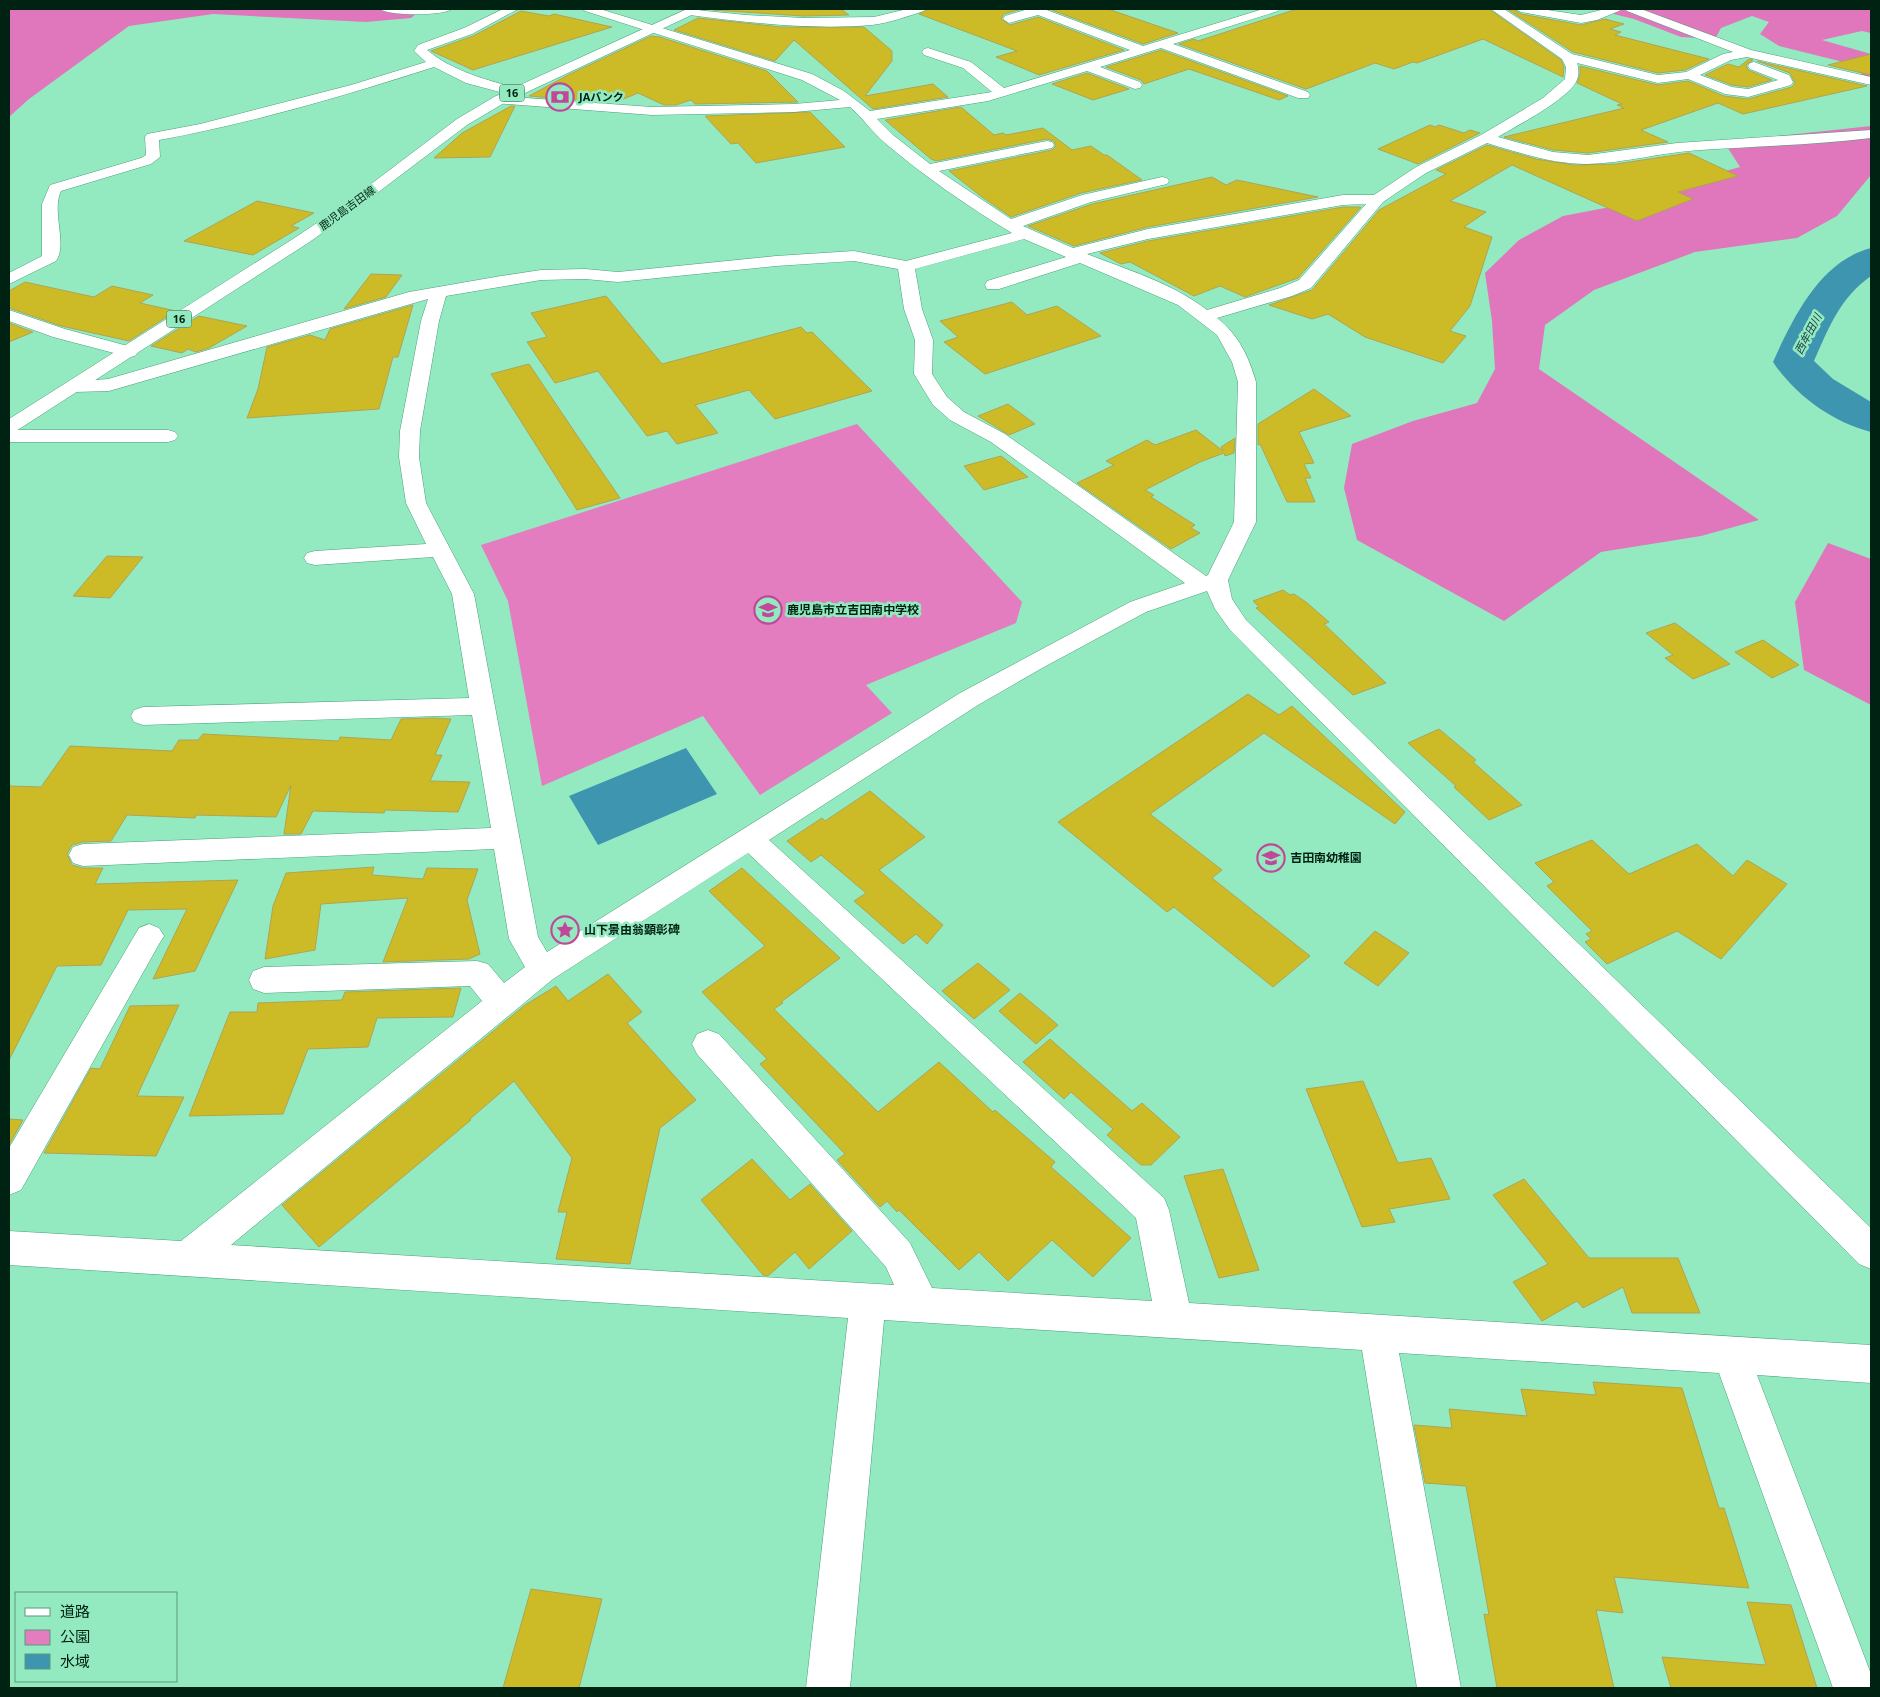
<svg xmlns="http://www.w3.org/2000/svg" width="1880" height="1697" font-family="'Noto Sans','Noto Sans JP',sans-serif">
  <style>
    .green { fill: #e37dbf }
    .forest { fill: #e076bb }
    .water { fill: #3d95b0 }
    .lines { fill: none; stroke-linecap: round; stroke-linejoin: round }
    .river { fill: #3d95b0; fill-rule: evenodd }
    .building { fill: #ccbb27; stroke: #aea454 }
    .minor-casing { stroke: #49a079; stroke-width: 1 }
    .major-casing { stroke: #49a079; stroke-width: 1 }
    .minor { fill: #fff; fill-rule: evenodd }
    .major { fill: #fff; fill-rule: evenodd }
    .labels { text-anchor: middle; stroke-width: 5; stroke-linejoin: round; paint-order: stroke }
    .shield { fill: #94eac0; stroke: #2c5e47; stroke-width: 1 }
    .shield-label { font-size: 11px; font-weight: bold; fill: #002213 }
    .far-poi-label { font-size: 11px; font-weight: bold; fill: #002213; stroke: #94eac0; text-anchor: start }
    .far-street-label { font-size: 11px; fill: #002213; stroke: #94eac0 }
    .far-water-label { font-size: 11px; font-style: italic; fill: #1d3842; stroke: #94eac0 }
    .poi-label { font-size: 12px; font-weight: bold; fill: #002213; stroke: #94eac0; text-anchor: start }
  </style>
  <rect width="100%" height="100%" fill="#94eac0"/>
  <path class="green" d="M857 424 1022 602 1016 623 866 685 892 713 760 795 703 716 542 786 508 601 481 545Z"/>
  <path class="forest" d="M9 9H422L411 18 366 22 213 14 129 26 29 99 9 117Z
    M1593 9H1871V33L1862 31 1822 40 1871 54V79L1860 75 1867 68 1779 46 1760 34 1769 22 1752 16 1721 28 1715 39 1681 37 1634 19Z
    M1871 126V175L1837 216 1797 238 1695 252 1594 290 1545 325 1539 369 1759 520 1701 536 1601 552 1504 621 1357 540 1344 488 1352 444 1413 421 1477 403 1495 369 1492 321 1485 273 1519 240 1563 216 1631 203 1700 178 1740 167 1724 142Z
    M1828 543 1871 559V705L1804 670 1795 602Z"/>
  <path class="water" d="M686 748 717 794 598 845 569 796Z"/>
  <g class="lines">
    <path class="river" d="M1871 248V276C1840 298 1829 327 1814 361L1833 379 1871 402V432C1832 422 1795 395 1773 362 1793 318 1820 261 1871 248Z"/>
  </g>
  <path class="building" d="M716 9H841L849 15 803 16 713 10Z
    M928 9H1022L1004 14 1001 19 1010 25 1038 17 1124 50 1039 75 996 57 1017 51 919 14Z
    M1049 9H1108L1178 33 1143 44Z
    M1297 9H1489L1561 60 1564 67 1563 77 1483 39 1417 63 1413 62 1394 69 1375 63 1306 89 1179 44 1194 39 1198 41Z
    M1507 9H1513L1521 14 1581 25 1605 19 1624 24 1610 29 1621 32 1615 35 1709 59 1685 70 1658 73 1573 52Z
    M521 11 549 16 554 14 612 27 473 70 431 51 473 36Z
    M698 18 781 27H864L892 51V61L865 96 933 84 948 97 873 109 794 40 775 61 674 30Z
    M651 36 660 37 767 71 798 102 695 104 691 100 676 105H664L638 93 621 100 594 92 588 101 529 96 570 74Z
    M1161 50 1288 96 1279 100 1189 69 1144 84 1141 80 1106 67Z
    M1871 54V75L1828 65Z
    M1749 59 1753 60 1746 65 1748 70 1772 80 1748 87 1732 85 1705 75 1728 64 1739 67Z
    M1757 61 1867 86 1743 114 1718 103 1641 130 1668 142 1588 153 1553 150 1504 137 1624 108 1617 105 1622 104 1577 83 1580 75V66L1658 85 1688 81 1724 96 1748 99 1792 87 1795 83 1790 73Z
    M1087 73 1129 89 1093 100 1052 84Z
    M511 106H515L490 157 434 158 462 133Z
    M961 107 994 135 1003 133 1006 135 1043 128 1072 150 1091 146 1104 155H1107L1142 180 1081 193 1011 217 982 197 949 171 1052 150 1056 146 1054 141 1047 139 936 161 931 159 885 120Z
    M810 112 845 147 756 163 738 143 731 144 705 116Z
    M1430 125 1435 127 1439 125 1464 133 1470 130 1480 133 1418 164 1378 149Z
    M1487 145 1536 159 1574 165 1616 164 1689 153 1738 176 1678 192 1693 199 1637 221 1512 165 1450 201 1486 212 1464 227 1492 237 1470 306 1450 331 1466 336 1443 363 1365 337 1328 314 1312 319 1269 305 1312 290 1379 210 1446 174 1436 170Z
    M1212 177 1226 185 1237 180 1318 197 1148 227 1074 246 1028 226 1092 204Z
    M257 201 314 213 291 226 299 228 253 255 184 241Z
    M1343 207H1361L1298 278 1245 297 1220 286 1194 296 1130 262 1121 264 1100 253 1148 241Z
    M371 274 402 275 386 297 344 309Z
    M25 282 94 297 112 286 153 295 140 303 176 311 129 341 61 326 9 308V291Z
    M606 296 662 364 801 327 807 333 812 332 872 391 775 419 749 390 695 405 718 433 677 444 667 431 647 436 598 371 555 383 527 342 547 337 531 313Z
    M1012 302 1027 315 1057 306 1101 336 985 374 944 342 958 337 940 321Z
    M413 305 398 357H393L379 409 247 418 258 389 267 347 310 335 325 340 330 329Z
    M199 316 247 326 209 348 196 352 188 349 182 353 151 346Z
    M9 323 33 332 9 342Z
    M529 364 574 431 620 498 577 510 491 374Z
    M1314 389 1351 416 1299 432 1314 463 1304 464 1311 478H1305L1315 502H1287L1260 444 1258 445V424Z
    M1008 404 1035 424 1009 435 978 416Z
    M1196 430 1223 451 1221 447 1235 438 1234 453 1225 456 1224 453 1200 462 1145 490 1154 495 1151 497 1195 525 1191 528 1200 533 1171 549 1077 483 1114 465 1106 461 1147 440 1155 445Z
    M1001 456 1028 477 984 490 964 466Z
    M107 556 143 557 110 598 73 596Z
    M1283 590 1290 595 1294 594 1306 602 1329 622 1324 624 1386 683 1353 695 1256 608 1259 607 1253 601Z
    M1675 623 1730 664 1693 679 1665 658 1673 655 1646 633Z
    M1763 640 1799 665 1772 678 1735 652Z
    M1248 694 1279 715 1292 706 1405 812 1395 824 1264 733 1150 814 1222 870 1212 878 1310 956 1273 987 1174 907 1167 912 1058 822Z
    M433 718 451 719 435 755H442L430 781 470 782 458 812 385 810 384 813 313 811 301 834H284L291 785 276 817 196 815 195 818 127 815 111 841 83 842 72 845 67 854 72 865 83 868H103L95 884 238 880 195 971 153 979 187 909 128 910 101 965 57 966 9 1060V786L41 787 70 746 172 751 179 740H198L203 734 339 741 340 737 391 740 401 719Z
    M1439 729 1476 760 1473 762 1522 805 1489 820 1454 787 1456 786 1408 743Z
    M870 791 925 837 879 870 943 925 927 944 916 934 903 944 854 901 866 893 821 855 811 862 787 841 822 818 825 821Z
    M1592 840 1629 874 1697 844 1733 876 1747 860 1787 884 1721 959 1677 931 1607 964 1585 942 1591 939 1586 934 1592 931 1547 886 1554 882 1535 863Z
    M374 867 372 875 423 879 427 868 478 869 467 900 480 954 469 959 383 962 408 898 321 904 315 950 265 959 273 906 286 873Z
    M742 868 840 958 781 1002 783 1003 774 1009 878 1112 939 1062 993 1112 995 1110 1055 1162 1051 1167 1131 1238 1093 1277 1052 1240 1008 1281 979 1252 959 1270 899 1210 897 1212 887 1201 880 1207 837 1160 845 1154 760 1064 767 1059 702 992 765 946 709 891Z
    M1375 931 1409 953 1378 986 1344 963Z
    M978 963 1010 990 974 1019 942 991Z
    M608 974 642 1012 627 1023 696 1100 660 1128 630 1264 556 1259 567 1212H558L572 1158 514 1081 470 1119 471 1120 319 1247 282 1205 525 1005 556 986 568 1001Z
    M461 988 453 1017 377 1018 368 1047 308 1049 283 1114 189 1116 230 1012H257L258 1003 342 1000 345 992Z
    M1020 993 1058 1025 1036 1044 999 1011Z
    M179 1005 137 1096 184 1097 156 1156 44 1153 91 1068 100 1069 130 1006Z
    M1050 1039 1132 1111 1142 1103 1180 1137 1151 1165H1141L1107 1135 1113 1129 1071 1092 1064 1099 1023 1062Z
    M1363 1081 1398 1163 1431 1158 1450 1199 1389 1209 1395 1222 1362 1227 1306 1089Z
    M9 1119 23 1120 9 1145Z
    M752 1159 790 1200 810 1184 852 1231 809 1269 795 1252 768 1276 763 1275 701 1200Z
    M1223 1169 1259 1270 1219 1278 1184 1176Z
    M1524 1179 1589 1258H1678L1700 1313H1632L1623 1287 1583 1308 1577 1301 1542 1321 1513 1282 1548 1264 1493 1195Z
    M1593 1382 1682 1388 1719 1508H1724L1749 1588 1614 1577 1623 1613 1596 1610 1614 1688H1497L1484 1614 1489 1615 1466 1486 1425 1483 1414 1425 1452 1428 1449 1409 1527 1416 1521 1389 1596 1395Z
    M531 1589 602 1599 579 1688H503Z
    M1747 1602 1791 1605 1817 1688H1671L1662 1657 1766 1665Z"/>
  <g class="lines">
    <g class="minor-casing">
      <path id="minor" d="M380 9H452C444 16 388 16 380 9Z
        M503 9H518L472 34 427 50C454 72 487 80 520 89L522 92 520 95 515 96 466 83 434 67C344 96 252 123 159 140L160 157 151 164 61 191C51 212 68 244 56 261L9 284V273L42 256V204L50 185 141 158 146 155 145 137 147 134 200 124 351 85 426 62 414 51 418 45 464 28Z
        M583 9H600L812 74 844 91 870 111 992 92 963 68 924 55 922 52 924 49 928 48 971 62 1004 88 1130 50 1038 15 1009 23 1003 19 1005 16 1028 9H1044L1143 46 1263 9H1280L1278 11 1173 44 1308 92 1310 95 1308 98H1298L1161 48 1100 67 1140 82 1142 85 1140 88 1135 89 1087 71 988 101 877 119 893 135 930 164 1047 141 1052 142 1054 145 1052 148 939 171 1011 219 1082 195 1162 177 1167 178 1169 181 1167 184 1091 202 1023 226 1073 248 1148 229 1343 195H1374L1416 167 1481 135 1543 98 1565 79 1566 67 1562 59 1491 9H1504L1572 54 1658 75 1686 72 1723 54 1733 52 1627 11 1625 9H1641L1751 50 1871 77V85L1747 57 1731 60 1700 75 1732 87 1748 89 1778 80 1750 69 1748 66 1750 63 1754 62 1789 75 1793 82 1791 85 1748 97 1725 94 1688 79 1658 83 1577 63C1579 68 1579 77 1576 82 1565 101 1518 125 1498 137L1553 152 1588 155 1677 143 1871 130V138C1815 145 1757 146 1700 150 1663 152 1625 163 1587 164 1553 164 1520 153 1487 143L1426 173 1383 202 1311 288 1292 296 1217 318C1238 334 1249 357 1256 382V522L1228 580 1232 599 1246 620 1871 1228V1269L1859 1264 1230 630 1215 609 1207 591 1146 612 1044 667 978 705 769 840 1164 1198 1169 1210 1189 1303 1871 1345V1383L1757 1375 1871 1674V1688H1833L1719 1373 1399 1353 1461 1688H1417L1362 1350 884 1320 850 1688H806L848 1318 9 1265V1231L181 1241 482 1001 470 986 264 993 253 989 249 980 253 971 264 967 477 961 488 964 504 983 525 967 509 939 494 849 83 866 73 863 69 855 73 847 83 844 491 828 472 715 143 725 134 722 131 716 134 710 143 707 469 698 452 594 433 557 315 565 307 563 304 558 307 553 315 551 426 544 406 503 399 457 400 431 421 321 428 299 109 391 75 392 68 390 66 386 68 382 108 379 409 292 501 276 541 270 585 269 618 272 776 256 854 251 906 261 1012 233C967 206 924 176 885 143 872 132 863 118 850 107L794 112 652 115 494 103 492 100 494 97 499 96 652 107 794 104 840 100 802 80 585 11ZM1366 204 1299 280 1280 288 1207 310C1172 283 1128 270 1087 254L1148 239 1343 205ZM1024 239 1066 257 987 281 985 285 987 289H999L1080 263 1178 305 1217 335 1232 362 1238 382 1234 522 1208 575 1206 576 1005 434 964 412 947 397 932 374 933 340 922 309 915 269ZM854 261 898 269 904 309 915 340 914 374 933 405 950 420 991 442 1185 583 1130 602 960 693 547 952 538 937 474 594 426 503 419 457 420 431 439 321 446 296 541 280 585 279 618 282 776 266ZM748 853 1136 1218 1152 1301 932 1288 910 1243 719 1034 708 1030 697 1034 692 1044 697 1054 886 1267 894 1285 231 1245 553 979Z
        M686 9 746 15 803 18 874 17 907 9H926L924 11C908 16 889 23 872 25 812 30 750 23 690 15L686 13 684 11Z
        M1515 9H1541L1581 15 1605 9H1621L1619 11 1597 20 1581 23 1521 12Z
        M9 310 65 329 135 348 138 352 135 356 129 357 53 337 9 321Z
        M9 430H168L175 432 178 436 175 440 168 442H9Z
        M149 924 159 928 164 936 159 944 21 1190 9 1195V1148L139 928Z"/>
    </g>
    <g class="major-casing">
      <path id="major" d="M687 9H702L700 11 504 103 467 125 352 212 308 243 16 431 9 433V419L296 237 342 206 457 119 494 97Z"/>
    </g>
    <use href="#minor" class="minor"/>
    <use href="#major" class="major"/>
  </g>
  <defs>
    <g id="bank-ring" transform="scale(1.4375)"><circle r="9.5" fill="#94eac0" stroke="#c0479a" stroke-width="1.5"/><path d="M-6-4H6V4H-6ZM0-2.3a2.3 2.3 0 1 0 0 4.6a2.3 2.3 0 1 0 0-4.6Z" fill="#c0479a"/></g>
    <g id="school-ring" transform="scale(1.4375)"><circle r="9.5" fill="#94eac0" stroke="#c0479a" stroke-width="1.5"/><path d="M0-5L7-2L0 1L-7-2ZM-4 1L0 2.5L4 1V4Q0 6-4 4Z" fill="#c0479a"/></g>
    <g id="sight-ring" transform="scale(1.4375)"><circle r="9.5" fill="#94eac0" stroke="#c0479a" stroke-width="1.5"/><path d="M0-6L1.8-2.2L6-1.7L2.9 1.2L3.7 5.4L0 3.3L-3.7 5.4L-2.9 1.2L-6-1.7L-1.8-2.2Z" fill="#c0479a"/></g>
  </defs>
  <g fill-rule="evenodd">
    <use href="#bank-ring" x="560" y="97"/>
    <use href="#school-ring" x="768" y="610"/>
    <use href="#school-ring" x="1271" y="858"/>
    <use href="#sight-ring" x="565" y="930"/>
  </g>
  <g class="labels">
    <g class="shield">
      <rect x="499.5" y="84.5" width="25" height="17" rx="4"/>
      <rect x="166.5" y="310.5" width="25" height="17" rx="4"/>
    </g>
    <g class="shield-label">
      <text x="512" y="97">16</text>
      <text x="179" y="323">16</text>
    </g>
    <g class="far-poi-label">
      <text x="579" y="101">JAバンク</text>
    </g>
    <g class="far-street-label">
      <text transform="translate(347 208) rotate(-36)" y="4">鹿児島吉田線</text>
    </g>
    <g class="far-water-label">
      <text transform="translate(1808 334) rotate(-62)" y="4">西牟田川</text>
    </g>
    <g class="poi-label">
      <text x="787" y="614">鹿児島市立吉田南中学校</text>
      <text x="1290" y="862">吉田南幼稚園</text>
      <text x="584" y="934">山下景由翁顕彰碑</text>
    </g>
  </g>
  <rect width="1880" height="1697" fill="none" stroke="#002213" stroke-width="20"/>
  <rect x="15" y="1592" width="162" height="90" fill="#94eac0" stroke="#599a7b"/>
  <rect x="25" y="1608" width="25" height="8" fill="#ffffff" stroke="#599a7b"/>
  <text x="60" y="1617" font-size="15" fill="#002213">道路</text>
  <rect x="25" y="1630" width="25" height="15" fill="#e37dbf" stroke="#599a7b"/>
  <text x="60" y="1642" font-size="15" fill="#002213">公園</text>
  <rect x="25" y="1654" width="25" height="15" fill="#3d95b0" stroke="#599a7b"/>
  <text x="60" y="1667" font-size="15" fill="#002213">水域</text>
</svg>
